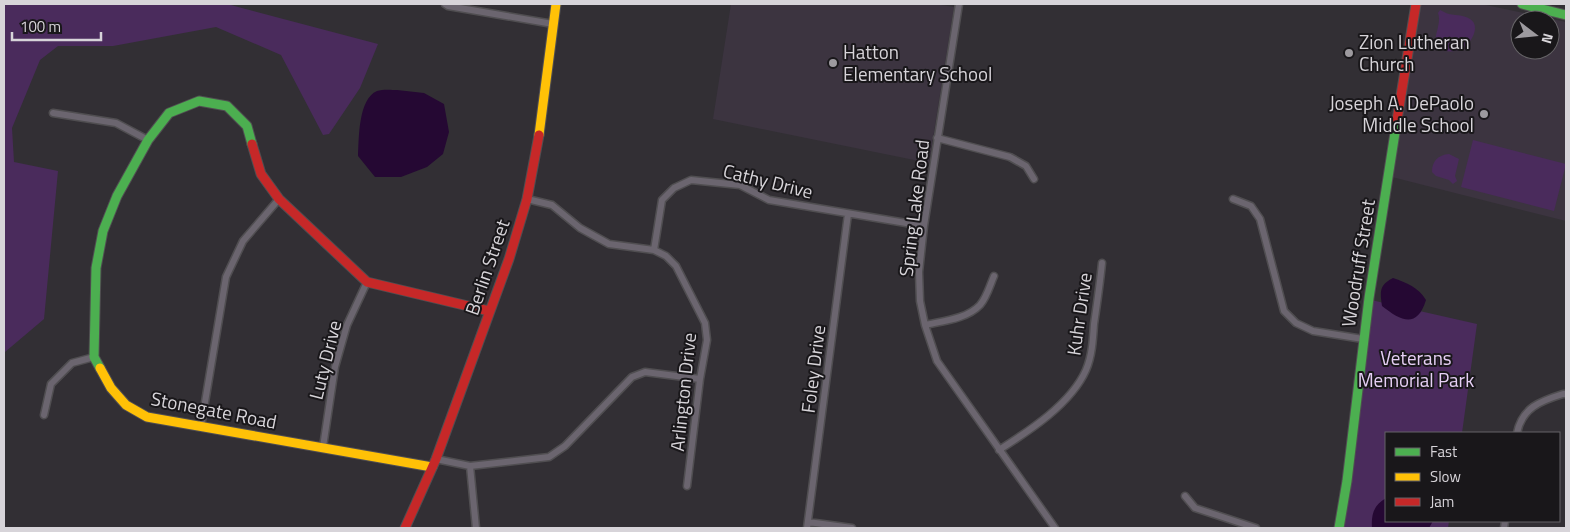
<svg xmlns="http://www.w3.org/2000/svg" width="1570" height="532" font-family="'Titillium Web',sans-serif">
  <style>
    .built { fill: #3c3440; fill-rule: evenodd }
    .green { fill: #4a2b5c }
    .water { fill: #250833 }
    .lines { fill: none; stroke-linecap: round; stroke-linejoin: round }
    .street-casing { stroke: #504e51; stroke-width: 9 }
    .fast-casing { stroke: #504e51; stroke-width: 11 }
    .slow-casing { stroke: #504e51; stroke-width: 11 }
    .jam-casing { stroke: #504e51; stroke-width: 11 }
    .street { stroke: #6b656f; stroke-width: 6 }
    .fast { stroke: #4caf50; stroke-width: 9 }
    .slow { stroke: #ffc107; stroke-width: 9 }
    .jam { stroke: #c62828; stroke-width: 9 }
    .poi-dot { fill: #9d9a9f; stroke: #19171a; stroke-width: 2 }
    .labels { text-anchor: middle; stroke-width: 4; stroke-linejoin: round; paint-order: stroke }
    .poi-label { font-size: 19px; fill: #d7d4d9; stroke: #19171a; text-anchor: start }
    .street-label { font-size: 19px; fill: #d7d4d9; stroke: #19171a }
    .park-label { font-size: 19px; fill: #e6cff5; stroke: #19171a }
  </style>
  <rect width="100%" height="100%" fill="#322f34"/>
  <path class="built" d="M731 4H935L954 7 929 163 713 119Z
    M1421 4H1481L1566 22V221L1392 177ZM1520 20H1550V50H1520Z"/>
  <path class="green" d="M4 4H227L378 44 360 88 329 134 323 135 281 55 216 27 113 46H58L40 60 12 128 14 162 58 171 44 319 5 352 4 355Z
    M1440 10C1442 11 1444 12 1446 13 1454 16 1463 14 1470 19 1485 27 1464 64 1436 47 1433 36 1442 23 1438 13Z
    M1473 140 1566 164 1554 211 1461 187Z
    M1449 154 1459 159 1455 176 1457 181 1453 184 1449 180 1436 176 1432 172C1432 161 1438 155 1449 154Z
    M1371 300 1477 324 1462 433H1386V521H1449L1448 528H1342Z"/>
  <path class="water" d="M397 90 424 93 444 104 449 132 443 154 427 167 401 177H375L358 156C359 139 358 99 377 91 383 89 392 90 397 90Z
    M1393 278C1407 283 1418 287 1426 300 1417 329 1401 321 1382 306 1380 292 1379 285 1393 278Z
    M1386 498V521H1433L1429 528H1372C1371 514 1374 505 1386 498Z"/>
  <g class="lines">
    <g class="street-casing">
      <path id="street" d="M445 4 448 6 553 24
        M959 4 924 226 919 272 920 301 925 325 937 361 1055 528
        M53 113 116 123 148 140
        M937 138 1010 157 1026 166 1034 179
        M527 199 552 205 580 228 609 244 654 250 666 256 676 266 705 323 707 340 700 379 687 486
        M1233 199 1251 206 1260 219 1284 311 1296 323 1313 331 1363 339
        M654 250 662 200 674 188 691 180 740 185 769 200 924 226
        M925 325C943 321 967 319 980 305 987 297 990 285 994 276
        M44 415 51 384 72 363 94 357
        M201 426 226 277 243 241 279 199
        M1517 433C1522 408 1540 401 1563 394H1566
        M323 447 335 367 347 325 367 282
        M999 450C1029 431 1071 404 1086 370 1092 356 1093 340 1094 324 1097 304 1100 283 1102 263
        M436 459 470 466 549 457 565 446 632 377 645 372 700 379
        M470 466 476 528
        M1185 496 1195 508 1256 528
        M808 522 852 528
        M807 528 848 214
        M1504 528 1505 521"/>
    </g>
    <g class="fast-casing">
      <path id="fast" d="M1522 4 1566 15
        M100 368 94 357 96 268 103 231 117 196 148 140 169 113 199 101 227 106 247 126 252 144
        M1339 528 1347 481 1369 298 1397 120"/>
    </g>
    <g class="slow-casing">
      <path id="slow" d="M539 135 556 4
        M100 368 111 388 126 405 147 417 432 467"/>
    </g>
    <g class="jam-casing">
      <path id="jam" d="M1397 120 1416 4
        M252 144 261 174 279 199 367 282 489 311
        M405 528 436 459 509 259 527 199 539 135"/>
    </g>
    <use href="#street" class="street"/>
    <use href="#fast" class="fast"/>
    <use href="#slow" class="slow"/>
    <use href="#jam" class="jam"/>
  </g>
  <g class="poi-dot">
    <circle cx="1349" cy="53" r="5"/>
    <circle cx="833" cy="63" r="5"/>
    <circle cx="1484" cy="114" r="5"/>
  </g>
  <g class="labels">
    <g class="poi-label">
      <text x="1359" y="49">Zion Lutheran<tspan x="1359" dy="22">Church</tspan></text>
      <text x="843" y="59">Hatton<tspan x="843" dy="22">Elementary School</tspan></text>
      <text x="1474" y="110" text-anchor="end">Joseph A. DePaolo<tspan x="1474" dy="22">Middle School</tspan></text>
    </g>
    <g class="street-label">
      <text transform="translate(768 181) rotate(14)" y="7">Cathy Drive</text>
      <text transform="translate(914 208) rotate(-83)" y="7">Spring Lake Road</text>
      <text transform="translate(1358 263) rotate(-81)" y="7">Woodruff Street</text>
      <text transform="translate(487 267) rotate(-71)" y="7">Berlin Street</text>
      <text transform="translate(1079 314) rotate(-82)" y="7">Kuhr Drive</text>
      <text transform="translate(325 360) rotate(-76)" y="7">Luty Drive</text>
      <text transform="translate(813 369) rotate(-83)" y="7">Foley Drive</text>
      <text transform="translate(683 392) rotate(-84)" y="7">Arlington Drive</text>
      <text transform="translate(214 410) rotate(11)" y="7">Stonegate Road</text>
    </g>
    <g class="park-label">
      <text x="1416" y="365">Veterans<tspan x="1416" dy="22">Memorial Park</tspan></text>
    </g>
  </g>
  <rect width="1570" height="532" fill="none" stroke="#d7d4d9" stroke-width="10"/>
  <rect x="1385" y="432" width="175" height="90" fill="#19171a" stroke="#656366"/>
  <rect x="1395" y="448" width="25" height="8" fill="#4caf50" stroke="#656366"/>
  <text x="1430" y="457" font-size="15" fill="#d7d4d9">Fast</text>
  <rect x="1395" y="473" width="25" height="8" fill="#ffc107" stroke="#656366"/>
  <text x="1430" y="482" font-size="15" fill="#d7d4d9">Slow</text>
  <rect x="1395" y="498" width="25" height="8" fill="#c62828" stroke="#656366"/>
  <text x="1430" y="507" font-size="15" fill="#d7d4d9">Jam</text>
  <g transform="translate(1535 35) rotate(106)"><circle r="24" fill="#19171a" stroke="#656366"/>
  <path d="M0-4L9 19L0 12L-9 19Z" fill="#9d9a9f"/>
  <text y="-8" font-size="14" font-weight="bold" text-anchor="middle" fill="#d7d4d9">N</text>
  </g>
  <path d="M12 32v8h89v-8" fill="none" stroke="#d7d4d9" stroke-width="2.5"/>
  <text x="20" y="32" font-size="15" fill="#d7d4d9" stroke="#19171a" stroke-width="4" paint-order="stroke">100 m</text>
</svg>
